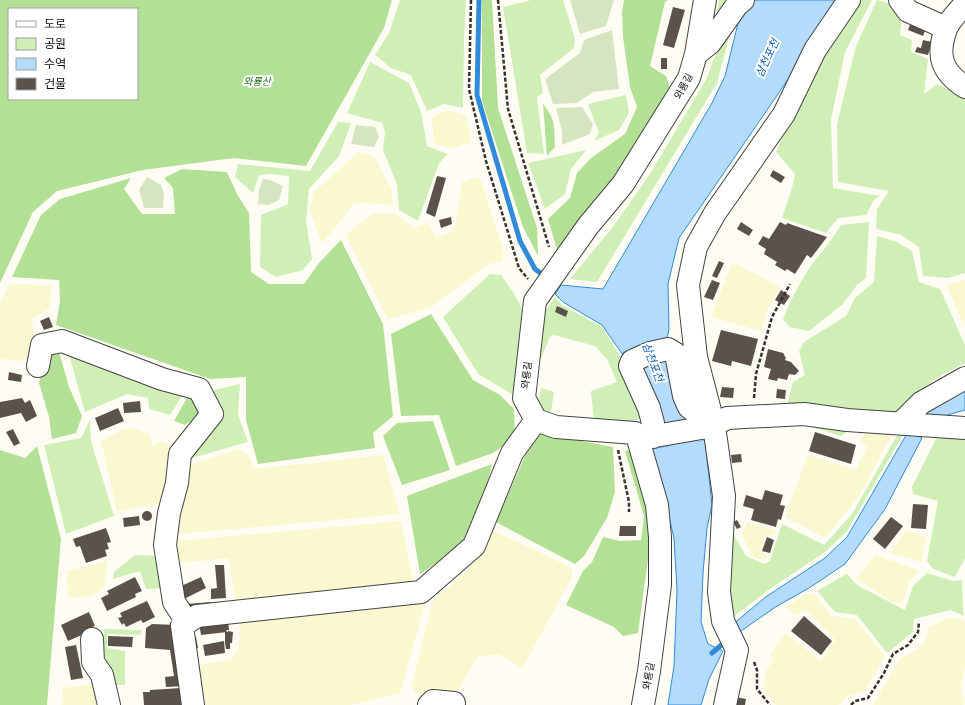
<svg xmlns="http://www.w3.org/2000/svg" width="965" height="705" font-family="'Noto Serif','Noto Sans KR',serif">
  <style>
    .farmland { fill: #f9f8cf }
    .green { fill: #d0efb7 }
    .forest { fill: #b2e195; fill-rule: evenodd }
    .cemetery { fill: #d6e5c0 }
    .water { fill: #b2dbfc; stroke: #318bdb }
    .pier { fill: #fffdf3 }
    .lines { fill: none; stroke-linecap: round; stroke-linejoin: round }
    .stream { stroke: #318bdb; stroke-width: 5 }
    .river { stroke: #b2dbfc; stroke-width: 30 }
    .building { fill: #5a524b }
    .minor-casing { stroke: #434343; stroke-width: 24 }
    .path { stroke: #323232; stroke-width: 2.5; stroke-dasharray: 4 2; stroke-linecap: butt }
    .minor { stroke: #fff; stroke-width: 22 }
    .labels { text-anchor: middle; stroke-width: 4; stroke-linejoin: round; paint-order: stroke }
    .park-label { font-size: 10px; font-style: italic; fill: #247018; stroke: #fff }
    .street-label { font-size: 10px; fill: #101010; stroke: #fff }
    .water-label { font-size: 11px; font-style: italic; fill: #0a5cb1; stroke: #fff }
  </style>
  <rect width="100%" height="100%" fill="#fffdf3"/>
  <path class="farmland" d="M448 110 466 115 471 142 455 148 434 144 432 117Z
    M359 152 374 156 391 188 393 205 366 203 354 204 322 243 310 211 314 192Z
    M477 177 481 181 503 251 502 261 489 264 430 308 388 319 346 235 373 213 396 214 415 229 427 222 437 238 452 231 456 223 462 182Z
    M732 262 780 287 767 310 761 331 711 317Z
    M965 280V326L946 285Z
    M10 283 52 286 49 309 32 319 34 337 25 361 0 359V304Z
    M133 427 150 435 152 446 161 441 173 447 166 503 117 511 101 441 122 430Z
    M867 431 892 435 857 499 825 538 785 517 808 455 856 470 867 447 861 441Z
    M239 449 248 455 254 469 383 455 400 514 178 534 190 465Z
    M401 521 414 585 236 603 229 558 180 563 177 550 178 541Z
    M747 522 776 530 775 536 766 535 760 551 767 555 765 560 752 557 742 535Z
    M492 530 572 568V577L522 669 500 654 478 657 456 694H415L412 685 433 600 468 571Z
    M906 530 926 537 921 562 890 553Z
    M876 555 920 571 909 582 902 604 892 602 856 578Z
    M107 561 105 586 92 596 68 598 67 571Z
    M808 593 815 594 832 616 855 619 885 656 865 691 846 697 839 705H776L763 689 767 669 773 661 771 653 786 633 821 661 835 640 806 610 795 615 785 607Z
    M426 600 400 693 350 705H206L199 665 231 660 239 648 240 617Z
    M949 618 961 620 965 623V665L961 688 964 701 963 705H873L900 659 924 645 929 627Z
    M100 683 105 705H62L63 688Z"/>
  <path class="green" d="M400 0H466L464 42 463 108 444 104 427 111 411 75 391 68 375 55 389 33Z
    M531 0H563L575 39 574 48 540 75 543 93 537 97 544 154 527 153 503 7Z
    M719 0H733L713 32Z
    M861 0H872L845 52 831 120 833 188 880 196 874 200 866 215 838 218 826 233 782 218 792 188 795 174 776 152 821 51Z
    M877 0 886 2 902 14 900 35 912 40 911 52 928 59 924 94 937 84 959 95 965 100V273L948 278 923 276 919 247 901 235 876 229 877 209 889 191 838 182 837 124 856 46Z
    M731 30 717 83 597 282 570 279 612 228 650 174 707 78 714 58Z
    M370 62 409 83 421 112 427 146 448 154 439 163 418 221 399 210 397 184 383 150 385 132 382 123 347 113Z
    M626 95 629 113 619 130 594 141 599 133 588 104Z
    M338 122 351 123 339 156 309 189 306 221 312 259 303 270 276 277 260 267 261 215 288 204 289 176 271 174 259 175 253 193 235 177 238 164 310 171Z
    M586 150 571 169 565 194 545 209 528 163Z
    M869 222 866 278 857 285 842 305 809 331 790 327 783 319C790 301 799 284 810 267 821 253 832 240 841 225Z
    M877 236 897 242 912 251 919 282 940 289 965 345V363L936 378 894 413 787 404 793 382 805 375 799 351 804 342 846 316 855 298 874 282Z
    M490 274 501 275 513 292 523 310 515 396 478 374 443 317Z
    M555 297 562 305 602 327 625 364 648 417 631 421 594 422 591 391 617 382 607 359 595 346 554 335 550 337 529 387 544 313Z
    M73 355 184 393 170 415 149 409 148 398 127 394 85 412 70 358Z
    M240 384 238 415 248 442 192 458 194 451 217 412 214 390Z
    M541 388 554 392 551 412 543 410 538 403Z
    M90 420 91 441 114 516 66 534 44 445 81 438Z
    M817 421 854 427 841 436 815 428Z
    M904 433 847 531 825 552 771 588 732 618 729 611 730 528 746 556 764 564 770 561 782 524 824 545 852 514 898 434Z
    M938 435 965 438V558L955 577 933 569 927 561 938 501 913 494 912 487Z
    M135 555 158 556 163 588 146 589 140 571 113 579 114 572Z
    M927 573 953 581 962 580 963 612 965 616 950 610 914 619 913 632 887 653 857 615 835 612 817 591 847 574 857 585 905 610 913 586Z
    M104 629 141 630V635L107 634V648L125 651V685H115L106 670 103 640Z"/>
  <path class="forest" d="M0 0H392L384 28 306 166 234 158 143 170 57 191 33 212 0 283ZM9 9H137V99H9Z
    M482 0H492L498 108 537 228 538 256 523 227 482 101Z
    M624 0H668L665 2 650 66 666 76 670 88 618 175 558 253 548 219 570 198 577 173 591 158 625 134 637 107 630 87 623 37 622 12Z
    M543 104C556 119 554 128 555 147L547 156Z
    M182 169 227 172 237 194 249 213 251 272 269 284H304L319 263 341 240 383 324 393 416 373 433 375 448 258 464 246 420V377L210 379 56 325 60 301 59 280 12 277 41 215 60 199 131 178 124 189 142 214H175L173 188 164 178Z
    M431 314 473 380 500 395 514 409 515 438 493 453 456 466 439 415 401 416 391 334Z
    M59 352 69 387 82 416 76 433 52 439 49 417 39 383 46 355Z
    M188 396 197 402 203 413 185 425 174 421Z
    M433 421 450 470 402 485 383 436 397 423Z
    M539 433 613 447 615 492 607 518 584 556 575 564 496 522 525 456Z
    M37 446 61 539 47 705H0V450L25 458Z
    M632 450 648 502 650 545 638 633 623 636 614 627 566 605 583 571 592 562 603 537 620 541 641 540 644 516 625 451Z
    M492 464 487 485 463 545 420 574 407 496Z"/>
  <path class="cemetery" d="M570 0H614L606 26 580 34Z
    M612 30 619 89 593 92 577 103 553 104 545 79 580 53 584 40Z
    M582 107 593 124 590 134 562 145V131L556 108Z
    M356 125 375 127 379 137 374 147 351 144Z
    M147 177 161 185 164 194 163 208H144L139 190Z
    M263 179 270 180 283 186 279 200 269 205 258 204 259 190Z"/>
  <path class="water" d="M747 0H841L774 100 679 238 668 284 669 329 666 344 627 361 602 325 563 302 555 294 561 285 603 289 712 103 725 76 743 3Z
    M965 391V410L930 420 920 416Z
    M908 432 922 438 885 509 845 564 809 588 777 606 738 633 733 624 767 596 825 558 847 537Z
    M705 440 712 505 707 528 703 573 701 622 708 644 723 651 709 679 701 705H668L674 666 677 590 674 538 665 501 649 449Z"/>
  <path class="pier" d="M704 438 705 440 649 449 648 447Z"/>
  <g class="lines">
    <path class="stream" d="M479 0 477 95 520 241 535 269 546 277
      M712 653 726 641"/>
    <path class="river" d="M643 324 642 333 687 454 689 484"/>
  </g>
  <path class="building" d="M673 7 685 10 674 48 663 45Z
    M911 22 926 28 923 36 908 30Z
    M923 40 932 42 928 55 915 52 917 47 921 48Z
    M661 58H667V69H661Z
    M773 170 785 177 781 183 770 176Z
    M437 176 446 178 435 217 426 213Z
    M451 217 452 224 441 228 439 220Z
    M741 222 753 230 749 236 737 229Z
    M780 222 786 225 787 223 827 237 811 258 807 255 795 274 787 269 785 271 775 265 777 262 764 254 766 249 758 244 763 236 769 239Z
    M719 261 724 263 717 278 712 276Z
    M712 280 720 283 713 300 704 297Z
    M781 290 790 296 784 305 775 300Z
    M557 306 568 311 566 317 555 312Z
    M49 317 53 327 44 330 40 321Z
    M721 330 758 339 751 366 732 361 731 366 712 361Z
    M768 349 783 353 786 358 785 360 791 362 799 371 795 375 789 374 787 380 778 378 777 381 768 379 771 369 764 367Z
    M9 372 22 375 21 382 8 380Z
    M722 387 734 388 733 398 720 397Z
    M777 389 786 390 785 399 776 398Z
    M22 398 25 403 30 400 37 416 26 422 21 413 0 418V402Z
    M140 401 141 412 124 413 123 403Z
    M118 408 124 421 100 431 95 418Z
    M13 429 20 443 14 446 6 432Z
    M815 432 856 445 851 464 809 451Z
    M741 454 742 462 732 463 731 455Z
    M765 490 783 495 780 505 785 506 781 520 778 519 776 527 751 520 754 509 743 506 746 495 762 500Z
    M913 504 928 505 926 529 911 528Z
    M142 516a5 5 0 1 1 10 0a5 5 0 1 1-10 0Z
    M139 516 140 525 124 527 123 518Z
    M891 517 903 526 885 549 873 539Z
    M737 520 741 527 737 529 733 522Z
    M620 526H636V536H619Z
    M106 528 111 542 107 543 109 549 105 550 107 556 86 563 80 546 76 547 73 539Z
    M767 537 774 540 770 553 762 551Z
    M215 565H224L226 598 211 599V589L217 588Z
    M135 577 142 591 135 594 136 597 107 611 101 598 109 594 107 591Z
    M201 577 206 588 184 599 179 587Z
    M147 601 155 617 143 623 141 620 126 627 124 623 122 625 118 618 122 617 120 613Z
    M211 602 212 609 187 610V604Z
    M89 612 95 626 89 628 91 631 68 641 61 625Z
    M804 616 832 641 821 655 791 631Z
    M228 621 229 630H226L227 632 201 635 199 623Z
    M152 624 177 625 186 686 166 687 165 677 174 676 170 650 145 648 146 628Z
    M228 631 233 632 232 643H230V649H226L225 643V632H228Z
    M108 636 133 637 132 647 108 646Z
    M192 637H196L198 648 193 649Z
    M224 641 225 653 205 656 203 645Z
    M76 645 83 678 71 680 65 647Z
    M181 688 182 705H144L143 692H150V690Z
    M735 697 746 699 745 705H733Z"/>
  <g class="lines">
    <g class="minor-casing">
      <path id="minor" d="M900 0 908 11 946 28
        M965 4C959 11 949 20 946 29 936 56 942 72 965 87
        M696 54 710 43 737 5 743 0
        M38 366 42 345 62 341 162 379 199 389 212 414 180 454 177 483 169 513 165 545 174 602 187 622
        M901 423 921 403 965 378
        M653 437V423L649 408 630 366 632 361 650 353 668 349 676 354 684 396 689 407 714 426
        M638 439 713 426 727 418 804 414 847 420 965 428
        M92 639 93 662 102 675 109 705
        M193 705 182 626 197 616 421 592 474 546 512 453 536 420
        M429 705 433 701 454 703
        M643 705 649 671 660 585V537L657 505 638 439 635 433 556 427 536 420 524 398 535 301 588 226 623 184 689 78 696 54 705 0
        M725 705 737 650 723 621 719 592 724 496 714 426 696 357 688 285 696 247 715 213 784 114 815 50 849 0"/>
    </g>
    <path class="path" d="M471 0 469 89 486 161 519 268 528 279
      M498 0 508 109 549 247
      M754 398 756 374 772 317 790 284
      M618 450 629 502V512
      M754 662 757 670V689L770 705
      M851 705 855 701 868 698 884 673 893 654 908 645 918 632 919 622"/>
    <use href="#minor" class="minor"/>
  </g>
  <g class="labels">
    <g class="park-label">
      <text x="257" y="85">와룡산</text>
    </g>
    <g class="street-label">
      <text transform="translate(683 86) rotate(-62)" y="4">와룡길</text>
      <text transform="translate(526 375) rotate(-83)" y="4">와룡길</text>
      <text transform="translate(648 676) rotate(-81)" y="4">와룡길</text>
    </g>
    <g class="water-label">
      <text transform="translate(767 58) rotate(-65)" y="4">삼천포천</text>
      <text transform="translate(653 362) rotate(69)" y="4">삼천포천</text>
    </g>
  </g>
  <rect x="8" y="8" width="130" height="92" fill="#ffffff" stroke="#9f9f9f"/>
  <rect x="16" y="21" width="20" height="6" fill="#ffffff" stroke="#9f9f9f"/>
  <text x="44" y="28" font-size="12" fill="#101010">도로</text>
  <rect x="16" y="38" width="20" height="12" fill="#d0efb7" stroke="#9f9f9f"/>
  <text x="44" y="48" font-size="12" fill="#101010">공원</text>
  <rect x="16" y="58" width="20" height="12" fill="#b2dbfc" stroke="#9f9f9f"/>
  <text x="44" y="68" font-size="12" fill="#101010">수역</text>
  <rect x="16" y="78" width="20" height="12" fill="#5a524b" stroke="#9f9f9f"/>
  <text x="44" y="88" font-size="12" fill="#101010">건물</text>
</svg>
